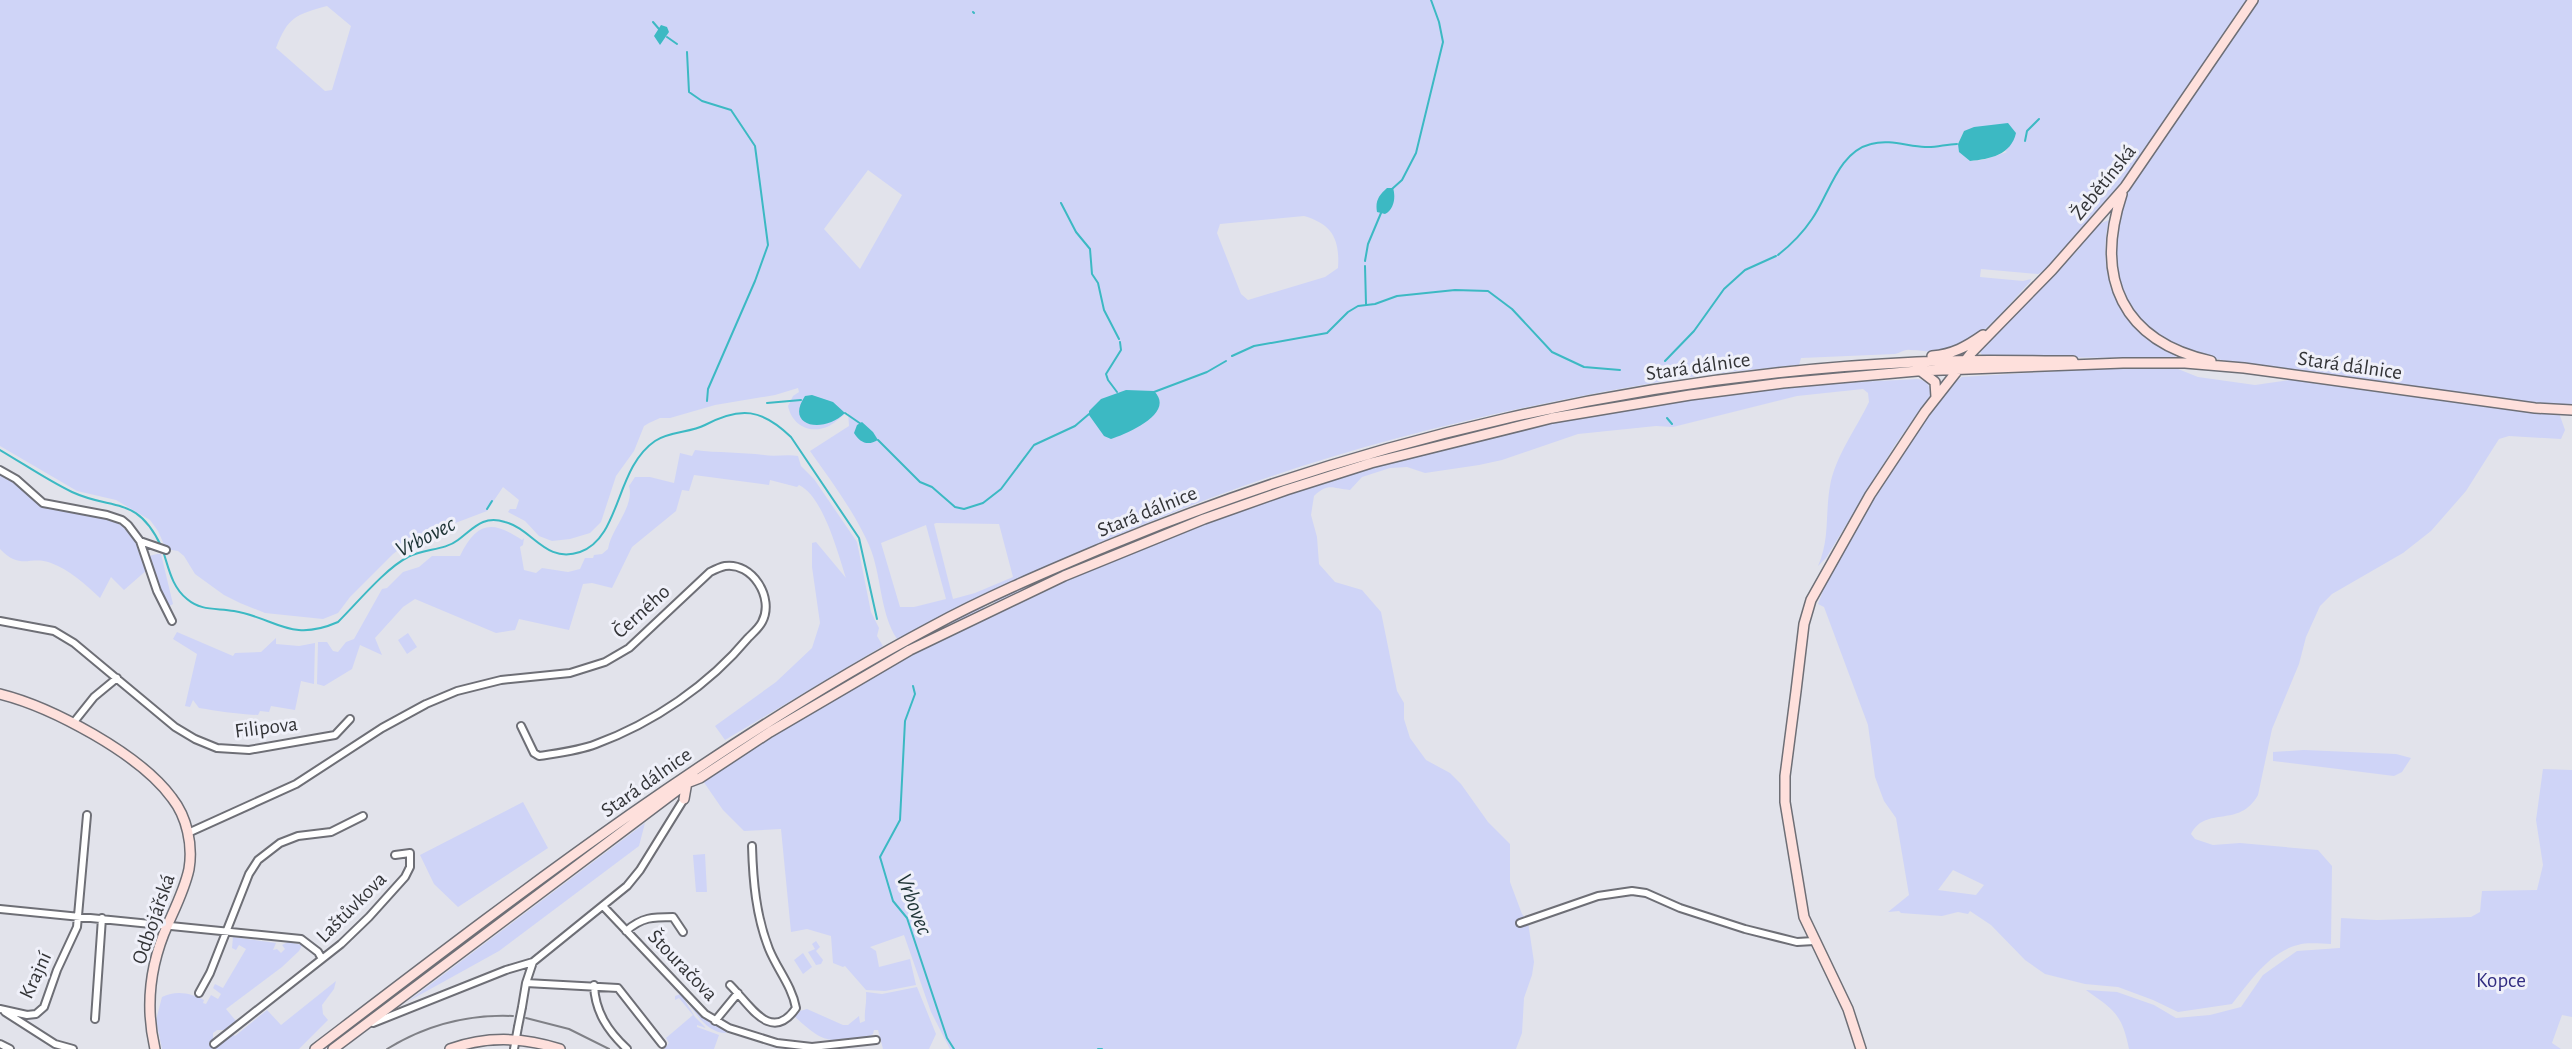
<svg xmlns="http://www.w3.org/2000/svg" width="2572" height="1049" font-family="'Alegreya Sans',sans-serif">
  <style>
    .green { fill: #cfd4f7; fill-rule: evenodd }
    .water { fill: #3cb9c3 }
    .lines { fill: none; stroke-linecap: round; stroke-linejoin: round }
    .stream { stroke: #3cb9c3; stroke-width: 2 }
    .street-casing { stroke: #6e6f76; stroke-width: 10 }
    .secondary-casing { stroke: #6e6f76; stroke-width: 12 }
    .street { stroke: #fff; stroke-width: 6 }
    .secondary { stroke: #fee0dc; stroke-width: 9 }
    .tram { stroke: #7f8086; stroke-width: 2 }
    .street-bridge-casing { stroke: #6e6f76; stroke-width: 10; stroke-linecap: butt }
    .street-bridge { stroke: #fff; stroke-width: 6 }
    .labels { text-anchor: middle; stroke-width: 6; stroke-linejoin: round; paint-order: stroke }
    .street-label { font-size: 21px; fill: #333437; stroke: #eff0f9 }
    .park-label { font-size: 21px; fill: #312c81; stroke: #eff0f9 }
    .water-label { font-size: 23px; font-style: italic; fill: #1d3335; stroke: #eff0f9 }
  </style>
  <rect width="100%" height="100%" fill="#e2e3eb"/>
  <path class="green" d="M0 0H2249L2134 169 2049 268 2038 274 1981 269 1980 277 2023 281 2031 279 2030 282C2006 307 1983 340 1948 351 1935 354 1922 350 1910 350 1905 349 1900 353 1895 354L1801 358 1799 365C1761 369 1722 372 1683 378 1536 402 1387 435 1246 485 1126 528 1011 580 897 639 879 611 882 575 869 545 854 511 831 481 810 451L849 426 848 412C842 416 836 422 829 426 810 435 792 425 788 406L793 396 799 392 798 388 775 395 715 405 670 418H660L649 423 644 426 634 451 616 476 601 522 590 533 570 539 552 541 539 536 525 521 508 512 510 509H516L519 500 503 487 487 511 450 525 449 529 406 544 393 554 350 597 338 613 323 619 265 613 240 603 224 595 195 574 184 556 178 551 166 549 158 531 150 520 116 500 77 491 0 446ZM327 6 351 26 332 90 325 91 276 48C288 17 295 15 327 6ZM1964 131 2007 152 1983 160 1970 161 1958 144ZM868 170 902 195 860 269 824 229ZM1304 216C1332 224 1340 239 1338 268L1325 277 1248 300 1241 294 1217 233 1220 224ZM936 523 999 524 1013 577 975 593 953 599 934 524ZM926 525 946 599 914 607H900L881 543Z
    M2257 0H2572V406L2535 404C2470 395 2404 386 2339 377 2290 370 2238 368 2191 351 2112 322 2101 257 2131 185Z
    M2109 220C2095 281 2121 326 2176 353V358L1983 357 1980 352 2080 248 2079 246 2099 224Z
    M1947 365 1709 388 1569 409C1619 397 1671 390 1722 384 1797 375 1872 368 1947 365Z
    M2124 367H2173L2198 377 2255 385 2296 379 2559 413 2565 430 2561 439 2509 436 2499 439 2466 491 2431 531 2403 553 2332 594 2320 606 2306 637 2299 664 2272 729 2258 795C2239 829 2206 805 2191 834L2195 839 2213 845 2240 843 2318 850 2332 866 2331 944C2321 944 2308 942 2298 945 2269 952 2249 983 2232 1004L2178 1012 2153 1000 2118 987 2085 984 2045 974 2025 960 1991 925 1970 911 1968 914 1958 912 1942 916 1901 913 1899 911 1888 912 1909 895 1896 818 1884 801 1875 777 1868 725 1824 607 1818 604 1828 577 1903 450 1955 382 1962 377ZM1953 870 1984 885 1976 895 1938 890Z
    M1917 379C1927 380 1931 386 1930 396L1895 445 1826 558 1818 566C1830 539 1825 514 1830 486 1835 457 1856 429 1869 402L1868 393 1863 389 1797 396 1673 427 1656 426 1578 434 1502 460 1479 465 1425 473 1407 467 1390 468 1362 477 1350 490C1332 489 1329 482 1314 496L1311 515 1317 537 1319 564 1335 582 1362 590 1381 612 1397 691 1404 703V719L1410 738 1426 760 1450 773 1461 784 1488 822 1510 844V882L1522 914 1528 922 1534 962 1532 975 1524 998 1522 1033 1516 1049H950L931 1012 904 935 870 947 876 951 879 967 910 959 916 985 885 991 866 990 845 966 843 967 833 963 831 936 807 929 791 932 781 829 744 831 723 810 703 781C909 644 1135 535 1372 467 1506 428 1643 403 1781 387 1826 382 1871 382 1917 379Z
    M1531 417 1382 456 1301 481 1296 479 1414 444Z
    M695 450C718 453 741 452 764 455 775 457 787 454 798 456L801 466 814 479 857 542 871 612 879 628 877 636 883 646 725 740 715 726 776 682 812 648 820 623 812 567V543L816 542 846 578C838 553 823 496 799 485L797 487 770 480 769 485 694 475 689 491 682 490 676 511 632 547 612 588 592 583 583 584 569 630 519 619 515 630 496 633 415 599 403 607 375 638 382 655 360 645 352 669 324 686 317 684 318 642H327L333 651 338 652 346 642 354 639 382 589 387 588 403 572 419 567 432 556H460C476 523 491 519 522 540L524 538 523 545 520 547 524 570 536 573 542 568 568 572 580 569 585 558H593L594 555 602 554 608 549C611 529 635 506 629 486L635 477H650L674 483 680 453 692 456Z
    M0 473 49 508 114 520 136 538 148 569 124 590 111 577 100 598C86 585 70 570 51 563 30 555 21 571 0 549Z
    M1283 484 1281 487C1183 520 1089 560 994 603L993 601 1167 525Z
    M157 554H161L173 604 166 608 149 556Z
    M983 605 984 608 861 673 699 773 698 771 831 687Z
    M177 632 233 656 235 653 261 652 276 638V644L299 646 315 643 314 684 301 681 295 710 271 706 269 712 260 711 258 715C236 714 218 711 199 708L193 700 190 707 185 706 197 654 173 639Z
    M408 633 417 647 407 654 398 640Z
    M2304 750 2396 754 2411 758 2402 772 2394 776 2273 761V752Z
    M2543 769 2572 770V1017L2562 1015 2552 1043 2561 1049H2129C2122 1014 2114 1010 2086 990L2117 992 2154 1005 2176 1018 2210 1015 2241 1007 2263 975 2297 951 2340 948 2341 918 2377 920 2471 917 2480 912 2482 891 2537 890 2543 865 2536 820Z
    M523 802 548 848 458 907 434 884 420 855Z
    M645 823 639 846 499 951 407 1002Z
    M705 854 707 892H696L693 855Z
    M233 937 276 943 273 950 277 949 281 953 285 949 282 945 288 942 302 945 299 951 282 967 226 1009 236 1021 225 1030H217L213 1033V1039L209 1043 213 1049H162L156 1020 162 997C176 990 191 993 204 1000L203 1003 206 1004 211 995 218 999 221 994 213 988 215 984 223 988 246 949 239 945 236 950 232 948Z
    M816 941 820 947 816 951 823 960 821 964 816 965 808 952 815 949 812 944Z
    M803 953 812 967 803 974 794 960Z
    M336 981 334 989 322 1005 323 1014 328 1020 299 1049H215L232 1034 235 1036 267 1010 281 1025Z
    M917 987 936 1034 929 1049H883L878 1030H874L873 1034 864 1039 863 1037C826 1043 823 1042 795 1017L800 1011 807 1009 843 1025H848L859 1016 860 1023 865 1021C864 1011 867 1003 866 992L882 994Z
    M681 994 695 1017 706 1028 697 1025V1027L719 1035 714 1049H664L669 1043 666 1038 693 1015 679 998 675 1000V996Z
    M684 996 708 1019 727 1030 726 1033C706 1033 694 1011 684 996Z"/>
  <path class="water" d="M661 25 667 27 669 32 660 45 654 36Z
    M2008 123 2016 133C2011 155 1990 159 1970 161L1959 152 1958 144 1964 131 1974 127Z
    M1387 188H1393C1396 197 1394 210 1385 214L1377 212C1375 201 1379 195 1387 188Z
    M1126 390 1154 391C1176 413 1128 433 1111 439L1104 436 1089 415V411L1101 399Z
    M812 395 833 402 845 413C824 434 784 427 805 396Z
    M862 422 873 432 878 440C868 446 860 443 854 433L857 425Z"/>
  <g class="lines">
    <path class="stream" d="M973 12 974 13
      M653 22 659 29
      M667 37 677 44
      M687 52 689 92 702 101 731 110 755 146 768 245 755 281 708 389 707 401
      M2025 141 2027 131 2039 119
      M1392 189 1402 180 1416 153 1443 42 1439 22 1431 0
      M1061 203 1076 232 1090 249 1092 274 1098 283 1104 310 1119 339
      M1778 255C1792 244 1802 234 1812 219 1829 195 1838 152 1871 144 1889 139 1907 146 1925 147 1936 148 1946 144 1957 144
      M1365 261 1368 244 1381 213
      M1365 266 1366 304
      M1232 356 1254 346 1327 333 1348 312 1358 306 1375 304 1397 296 1455 290 1488 291 1512 309 1552 352 1584 367 1620 370
      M1665 361 1694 331 1724 289 1745 270 1776 256
      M1117 392 1108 380 1106 374 1121 350 1120 342
      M1154 392 1207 372 1226 361
      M767 403 801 400
      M845 413 861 424
      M1667 418 1672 424
      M878 440 920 482 932 487 955 507 964 509 983 503 1001 489 1034 445 1075 426 1089 414
      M0 450C24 464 47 480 72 492 113 511 137 495 161 546
      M487 509 492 501
      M163 551C169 569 172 587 187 599 201 611 216 608 234 611 276 618 290 643 338 622 357 603 386 568 408 557 424 548 444 551 458 540 474 528 483 515 505 522 533 529 545 564 580 552 621 538 615 468 655 441 670 431 690 433 705 425 741 406 762 409 791 437L859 538 877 619
      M913 686 915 694 905 721 900 820 880 857 893 901 907 918 947 1038 954 1049
      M1098 1049H1102"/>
    <g class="street-casing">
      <path id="street" d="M0 470 16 479 43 503 107 515 122 520 128 525 140 541 166 550
        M140 541 157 591 172 621
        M0 621 54 631 74 643 175 727 195 739 217 748 249 750 335 735 350 719
        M74 722 94 697 117 678
        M188 833 296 784 382 728 426 704 457 691 501 680 570 673 605 662 629 648 710 572C714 570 720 567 725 566 752 562 775 598 762 622 759 628 753 633 748 638 709 685 653 723 596 744 578 751 558 753 539 756L534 753 521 726
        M603 906 705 1014 729 1028 777 1043 812 1047 876 1040
        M0 909 301 939 318 952 322 959
        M1520 923 1598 896 1632 891 1646 893 1680 908 1745 929 1797 942 1814 941
        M626 931C642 917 653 917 673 917L683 932
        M526 983 618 988 662 1044
        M594 985C595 1012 608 1031 627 1049
        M730 985C750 1005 771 1044 796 1008 792 986 777 969 769 949 756 916 753 881 752 846
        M199 993 210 973 249 874 258 860 280 843 298 836 331 832 363 816
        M522 1007 526 983 533 962 627 886 640 870 684 799
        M0 1009 27 1015 36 1014 44 1007 57 970 77 927 87 815
        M5 1012 55 1044 73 1049
        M95 1019 102 918
        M715 1021 738 993
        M373 1023 506 970 533 962
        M0 1044 10 1049
        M214 1044 341 944 369 917 405 877 410 867V853L395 855
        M514 1049 518 1027"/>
    </g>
    <g class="secondary-casing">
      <path id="secondary" d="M2122 194C2094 278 2122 341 2211 361
        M1932 356C1953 354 1966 347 1983 335
        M1922 372 1935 382 1936 397
        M0 694C52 707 140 754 172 798 187 817 193 845 189 869 185 888 176 906 168 924 150 964 145 1006 155 1049
        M684 799 687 782
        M315 1049C513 898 710 745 931 627 988 596 1048 571 1107 546 1365 439 1639 375 1917 362 1969 359 2021 361 2073 361
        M333 1049 687 783 700 778 770 732 910 650 1064 576 1204 519 1286 490 1371 463 1552 418 1690 395 1783 383 1917 371 2123 363H2185L2244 368 2535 408 2572 410
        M450 1049C486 1036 523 1037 560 1049
        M1861 1049 1848 1009 1804 917 1785 802V776L1796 691 1804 624 1811 600 1870 495 1925 412 1972 352 2052 270 2125 187 2253 0"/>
    </g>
    <use href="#street" class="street"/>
    <use href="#secondary" class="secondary"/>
    <path class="tram" d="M526 1018 569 1029 609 1049
      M387 1049C426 1025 467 1014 513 1016"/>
    <g class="street-bridge-casing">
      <path id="street-bridge" d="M518 1027 522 1007"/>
    </g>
    <use href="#street-bridge" class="street-bridge"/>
  </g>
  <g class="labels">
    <g class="street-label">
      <text transform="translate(2103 182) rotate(-51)" y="7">Žebětínská</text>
      <text transform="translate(2350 365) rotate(8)" y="7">Stará dálnice</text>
      <text transform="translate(1698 366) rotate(-8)" y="7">Stará dálnice</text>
      <text transform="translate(1147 511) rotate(-22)" y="7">Stará dálnice</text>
      <text transform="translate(641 611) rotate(-42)" y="7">Černého</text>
      <text transform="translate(266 727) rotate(-7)" y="7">Filipova</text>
      <text transform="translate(646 782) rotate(-35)" y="7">Stará dálnice</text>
      <text transform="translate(351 907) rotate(-45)" y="7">Laštůvkova</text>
      <text transform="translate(153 919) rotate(-71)" y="7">Odbojářská</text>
      <text transform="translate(683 965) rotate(46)" y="7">Štouračova</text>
      <text transform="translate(35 975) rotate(-65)" y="7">Krajní</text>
    </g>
    <g class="park-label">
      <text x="2501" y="987">Kopce</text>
    </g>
    <g class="water-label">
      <text transform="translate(425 536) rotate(-27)" y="8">Vrbovec</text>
      <text transform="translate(915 904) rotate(69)" y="8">Vrbovec</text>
    </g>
  </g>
</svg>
